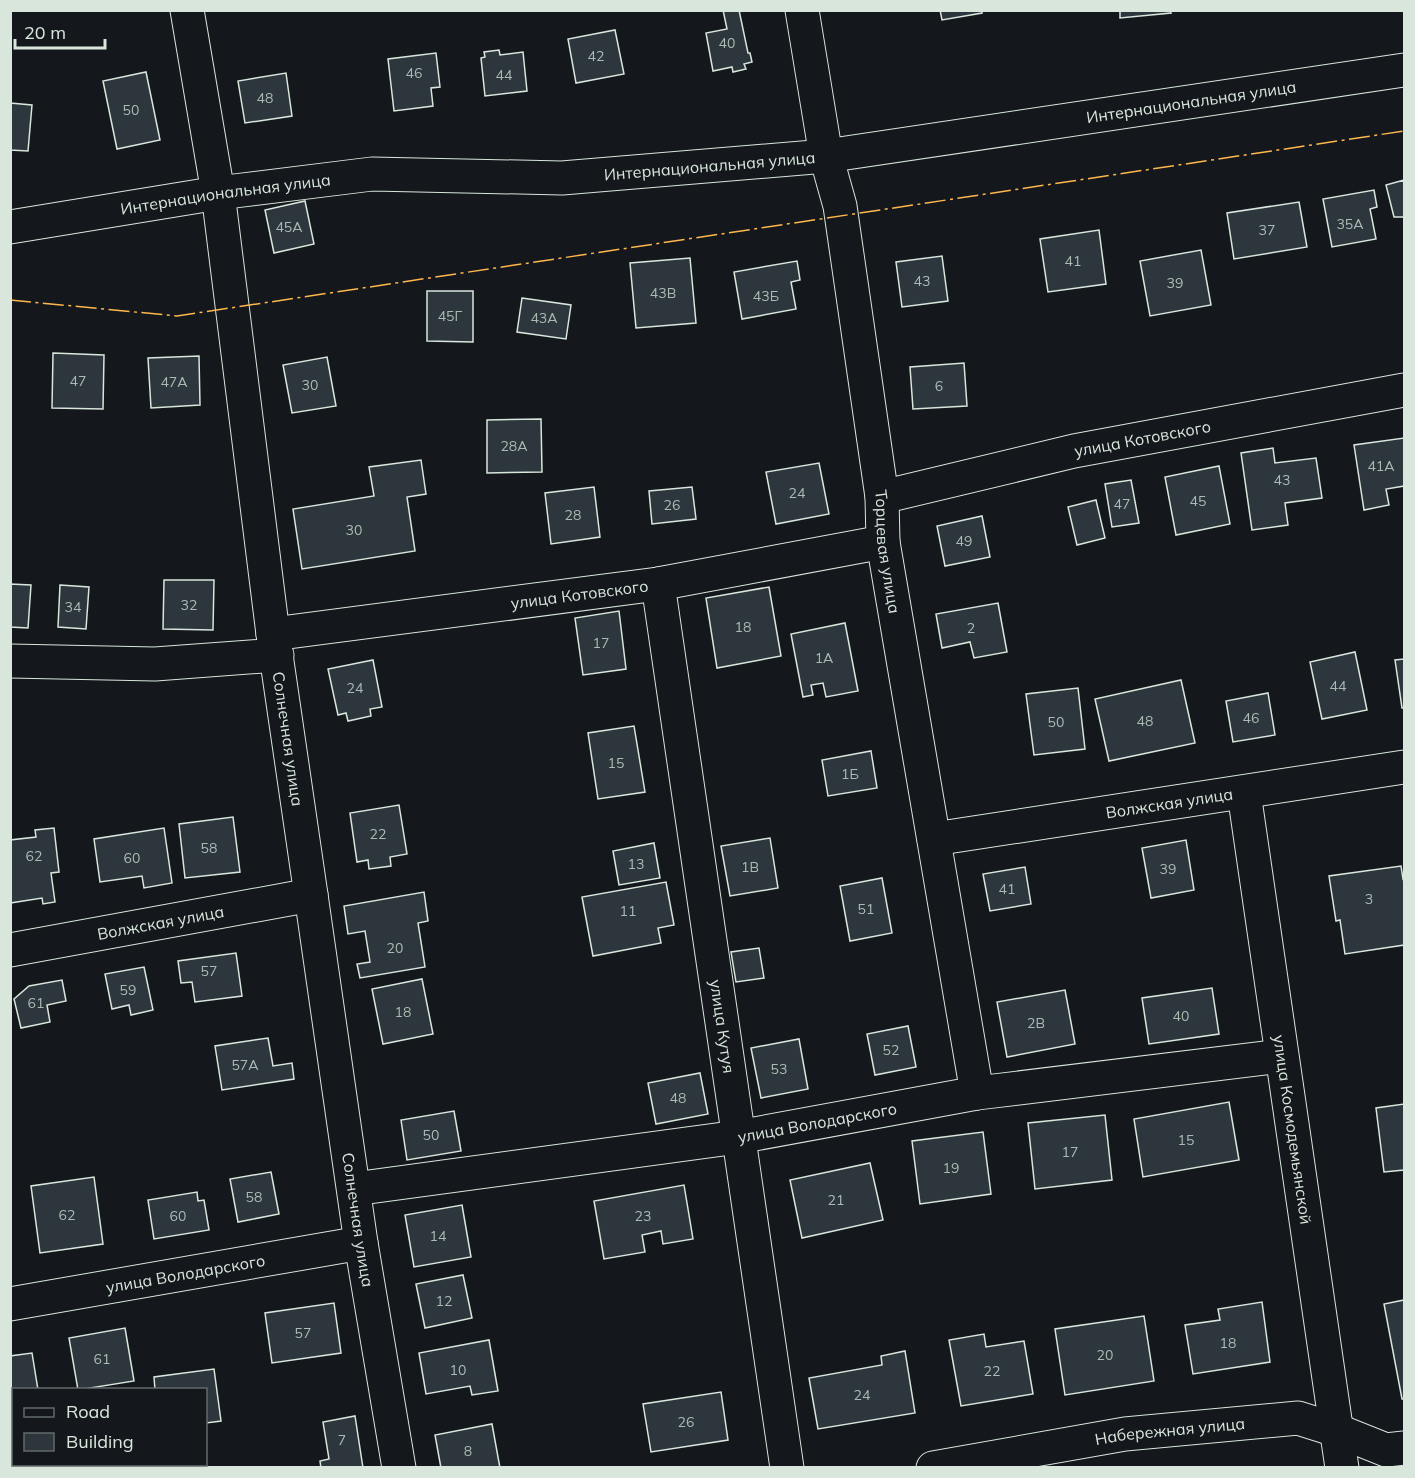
<svg xmlns="http://www.w3.org/2000/svg" width="1415" height="1478" font-family="Mulish,sans-serif">
  <style>
    .building { fill: #2c363c; stroke: #d8e6dc; stroke-width: 1.5 }
    .lines { fill: none; stroke-linecap: round; stroke-linejoin: round }
    .minor-casing { stroke: #d8e6dc; stroke-width: 35 }
    .minor { stroke: #14181c; stroke-width: 33 }
    .power { stroke: #ffb74d; stroke-width: 1.5; stroke-dasharray: 21 4.5 3 4.5; stroke-linecap: butt }
    .labels { text-anchor: middle; stroke-width: 4.5; stroke-linejoin: round; paint-order: stroke }
    .number-label { font-size: 14px; fill: #adbab4 }
    .street-label { font-size: 16px; fill: #d8e6dc; stroke: #14181c }
  </style>
  <rect width="100%" height="100%" fill="#14181c"/>
  <path class="building" d="M723 10H739L748 53H750L752 62 744 64 746 69 733 72 732 67 713 71 706 33 727 29Z
    M940 10H982V13L942 20Z
    M1120 10H1170L1171 13 1120 18Z
    M615 30 624 74 576 83 568 39Z
    M499 50 500 55 523 52 527 91 485 96 481 58 485 57 484 52Z
    M436 53 440 87 431 88 433 106 394 111 388 59Z
    M146 72 160 140 117 149 103 81Z
    M286 73 292 116 245 123 238 81Z
    M10 103 32 105 28 151 10 150Z
    M1404 180V217H1394L1386 185Z
    M1374 190 1377 207 1370 209 1376 239 1332 247 1323 199Z
    M305 201 314 244 274 253 265 210Z
    M1299 202 1307 247 1234 259 1227 213Z
    M1099 230 1106 284 1048 292 1040 239Z
    M1201 250 1211 305 1150 316 1140 261Z
    M942 256 948 301 902 307 896 262Z
    M690 258 696 323 636 328 630 263Z
    M797 261 800 280 791 282 796 309 742 319 734 272Z
    M427 291H473V342L427 341Z
    M522 298 571 305 566 339 517 332Z
    M53 353 104 355 103 409 52 408Z
    M199 356 200 405 151 408 148 358Z
    M327 357 336 406 292 413 283 365Z
    M964 363 967 406 913 409 910 367Z
    M541 419 542 472 487 473V420Z
    M1404 438V486L1386 489 1389 505 1364 510 1354 445Z
    M1273 448 1275 463 1316 458 1322 498 1285 503 1288 525 1252 530 1241 453Z
    M421 460 426 494 407 497 415 551 302 569 293 509 374 496 369 467Z
    M819 463 829 514 776 524 766 472Z
    M1219 466 1230 524 1176 535 1165 477Z
    M1131 480 1139 523 1112 527 1105 484Z
    M594 487 600 537 551 544 545 493Z
    M692 487 696 519 652 524 649 491Z
    M1096 500 1105 538 1077 545 1068 507Z
    M982 516 990 557 945 566 937 526Z
    M164 580H214L213 630 163 629Z
    M10 584 31 585 28 628 10 627Z
    M60 585 89 587 86 629 58 627Z
    M769 587 781 656 717 668 706 598Z
    M998 603 1007 652 974 658 970 642 942 648 936 614Z
    M619 611 626 669 583 675 575 618Z
    M845 623 858 691 826 697 823 683 811 685 813 695 803 697 791 634Z
    M1355 652 1367 710 1322 719 1310 662Z
    M1404 659V708H1402L1395 660Z
    M373 660 382 707 370 709 371 716 348 721 346 713 338 715 328 669Z
    M1181 680 1195 743 1109 761 1095 699Z
    M1078 688 1085 749 1034 755 1026 694Z
    M1268 693 1275 735 1233 742 1226 701Z
    M634 726 645 792 598 799 588 733Z
    M871 751 877 788 828 796 822 760Z
    M399 805 407 854 390 857 391 866 369 869 368 860 357 862 350 813Z
    M233 817 240 872 185 878 179 824Z
    M54 828 59 872 51 873 55 902 43 904 42 898 10 903V840L36 837 35 830Z
    M164 828 172 883 144 888 142 876 100 882 94 839Z
    M770 838 778 888 730 896 721 846Z
    M1186 840 1194 890 1151 898 1142 848Z
    M654 843 660 878 619 885 613 851Z
    M1401 866 1403 879 1404 878V945L1345 954 1340 920 1336 921 1329 876Z
    M1025 867 1031 904 990 911 983 874Z
    M882 878 892 933 850 941 840 886Z
    M666 882 674 925 658 928 661 943 593 956 582 897Z
    M424 892 428 921 418 923 425 967 360 978 357 964 370 962 365 931 348 934 344 906Z
    M759 948 764 978 736 982 731 952Z
    M236 953 242 996 195 1002 192 982 181 983 178 961Z
    M144 967 153 1010 131 1015 129 1005 112 1009 105 974Z
    M422 979 433 1034 383 1044 372 989Z
    M62 980 66 1001 47 1005 50 1022 21 1028 14 999 29 986Z
    M1212 988 1219 1034 1149 1044 1142 998Z
    M1065 990 1075 1044 1007 1057 997 1002Z
    M908 1026 916 1067 875 1075 867 1034Z
    M268 1038 273 1066 292 1063 294 1079 222 1090 215 1046Z
    M799 1039 808 1089 761 1098 751 1048Z
    M700 1073 708 1114 656 1124 648 1083Z
    M1229 1102 1239 1160 1143 1177 1134 1119Z
    M1404 1104V1170L1384 1172 1376 1108Z
    M454 1111 461 1151 407 1160 401 1120Z
    M1105 1115 1112 1180 1035 1189 1028 1123Z
    M983 1132 991 1194 920 1204 912 1141Z
    M870 1163 883 1220 802 1238 790 1180Z
    M271 1172 279 1214 238 1222 230 1179Z
    M94 1177 103 1244 40 1253 31 1186Z
    M684 1185 693 1239 663 1244 661 1231 642 1235 645 1252 604 1259 594 1201Z
    M197 1192 198 1201 204 1200 209 1230 154 1239 148 1200Z
    M462 1205 471 1257 414 1267 405 1215Z
    M463 1275 472 1318 425 1328 416 1284Z
    M1404 1300V1399H1402L1384 1304Z
    M1262 1302 1270 1362 1193 1374 1185 1325 1220 1320 1218 1309Z
    M334 1303 341 1353 272 1363 265 1313Z
    M1144 1316 1154 1381 1065 1395 1055 1329Z
    M125 1328 134 1381 78 1390 69 1338Z
    M984 1334 986 1347 1024 1341 1033 1394 961 1406 949 1340Z
    M489 1340 498 1391 472 1395 470 1386 426 1394 419 1353Z
    M905 1351 915 1413 818 1429 809 1378 882 1365 881 1356Z
    M32 1353 38 1390H14V1403H10V1356Z
    M214 1369 221 1421 206 1423V1390H155L154 1377Z
    M721 1392 728 1440 651 1452 643 1404Z
    M355 1416 363 1468H321L320 1461 329 1459 323 1422Z
    M492 1424 500 1468H441L435 1435Z"/>
  <g class="lines">
    <g class="minor-casing">
      <g id="minor">
        <path id="s1" d="M187 10 218 193 273 634 311 895 361 1243 399 1468"/>
        <path id="s2" d="M802 10 826 156 840 206 882 497 883 542 977 1093"/>
        <path id="s3" d="M10 227 218 193 372 174 562 178 826 156 1404 70"/>
        <path id="s4" d="M882 497 1074 451 1404 390"/>
        <path id="s5" d="M658 584 787 1468"/>
        <path id="s6" d="M273 634 658 584 883 542"/>
        <path d="M10 661 155 664 277 655"/>
        <path id="s7" d="M1244 793 1342 1468"/>
        <path id="s8" d="M934 839 1404 767"/>
        <path id="s9" d="M10 950 311 895"/>
        <path id="s10" d="M354 1189 738 1137 977 1093 1281 1056"/>
        <path id="s11" d="M10 1304 361 1243"/>
        <path id="s12" d="M933 1468 1125 1434 1298 1418 1336 1430 1386 1450 1404 1448"/>
      </g>
    </g>
    <use href="#minor" class="minor"/>
    <path class="power" d="M10 300 177 316 1404 131"/>
  </g>
  <g class="labels">
    <g class="number-label">
      <text x="727" y="48">40</text>
      <text x="596" y="61">42</text>
      <text x="414" y="78">46</text>
      <text x="504" y="80">44</text>
      <text x="265" y="103">48</text>
      <text x="131" y="115">50</text>
      <text x="1350" y="229">35А</text>
      <text x="289" y="232">45А</text>
      <text x="1267" y="235">37</text>
      <text x="1073" y="266">41</text>
      <text x="922" y="286">43</text>
      <text x="1175" y="288">39</text>
      <text x="663" y="298">43В</text>
      <text x="766" y="301">43Б</text>
      <text x="450" y="321">45Г</text>
      <text x="544" y="323">43А</text>
      <text x="78" y="386">47</text>
      <text x="174" y="387">47А</text>
      <text x="310" y="390">30</text>
      <text x="939" y="391">6</text>
      <text x="514" y="451">28А</text>
      <text x="1381" y="471">41А</text>
      <text x="1282" y="485">43</text>
      <text x="797" y="498">24</text>
      <text x="1198" y="506">45</text>
      <text x="1122" y="509">47</text>
      <text x="672" y="510">26</text>
      <text x="573" y="520">28</text>
      <text x="354" y="535">30</text>
      <text x="964" y="546">49</text>
      <text x="189" y="610">32</text>
      <text x="73" y="612">34</text>
      <text x="743" y="632">18</text>
      <text x="971" y="633">2</text>
      <text x="601" y="648">17</text>
      <text x="824" y="663">1А</text>
      <text x="1338" y="691">44</text>
      <text x="355" y="693">24</text>
      <text x="1251" y="723">46</text>
      <text x="1145" y="726">48</text>
      <text x="1056" y="727">50</text>
      <text x="616" y="768">15</text>
      <text x="850" y="779">1Б</text>
      <text x="378" y="839">22</text>
      <text x="209" y="853">58</text>
      <text x="34" y="861">62</text>
      <text x="132" y="863">60</text>
      <text x="636" y="869">13</text>
      <text x="750" y="872">1В</text>
      <text x="1168" y="874">39</text>
      <text x="1007" y="894">41</text>
      <text x="1369" y="904">3</text>
      <text x="866" y="914">51</text>
      <text x="628" y="916">11</text>
      <text x="395" y="953">20</text>
      <text x="209" y="976">57</text>
      <text x="128" y="995">59</text>
      <text x="36" y="1008">61</text>
      <text x="403" y="1017">18</text>
      <text x="1181" y="1021">40</text>
      <text x="1036" y="1028">2В</text>
      <text x="891" y="1055">52</text>
      <text x="245" y="1070">57А</text>
      <text x="779" y="1074">53</text>
      <text x="678" y="1103">48</text>
      <text x="431" y="1140">50</text>
      <text x="1186" y="1145">15</text>
      <text x="1070" y="1157">17</text>
      <text x="951" y="1173">19</text>
      <text x="254" y="1202">58</text>
      <text x="836" y="1205">21</text>
      <text x="67" y="1220">62</text>
      <text x="178" y="1221">60</text>
      <text x="643" y="1221">23</text>
      <text x="438" y="1241">14</text>
      <text x="444" y="1306">12</text>
      <text x="303" y="1338">57</text>
      <text x="1228" y="1348">18</text>
      <text x="1105" y="1360">20</text>
      <text x="102" y="1364">61</text>
      <text x="458" y="1375">10</text>
      <text x="992" y="1376">22</text>
      <text x="862" y="1400">24</text>
      <text x="686" y="1427">26</text>
      <text x="342" y="1445">7</text>
      <text x="468" y="1456">8</text>
    </g>
    <g class="street-label">
      <text dy="6" stroke="none"><textPath href="#s3" startOffset="1190">Интернациональная улица</textPath></text>
      <text dy="6" stroke="none"><textPath href="#s3" startOffset="704">Интернациональная улица</textPath></text>
      <text dy="6" stroke="none"><textPath href="#s3" startOffset="218">Интернациональная улица</textPath></text>
      <text dy="6" stroke="none"><textPath href="#s4" startOffset="267">улица Котовского</textPath></text>
      <text dy="6" stroke="none"><textPath href="#s2" startOffset="549">Торцевая улица</textPath></text>
      <text dy="6" stroke="none"><textPath href="#s6" startOffset="309">улица Котовского</textPath></text>
      <text dy="6" stroke="none"><textPath href="#s1" startOffset="736">Солнечная улица</textPath></text>
      <text dy="6" stroke="none"><textPath href="#s8" startOffset="238">Волжская улица</textPath></text>
      <text dy="6" stroke="none"><textPath href="#s9" startOffset="153">Волжская улица</textPath></text>
      <text dy="6" stroke="none"><textPath href="#s5" startOffset="447">улица Кутуя</textPath></text>
      <text dy="6" stroke="none"><textPath href="#s10" startOffset="468">улица Володарского</textPath></text>
      <text dy="6" stroke="none"><textPath href="#s7" startOffset="340">улица Космодемьянской</textPath></text>
      <text dy="6" stroke="none"><textPath href="#s1" startOffset="1222">Солнечная улица</textPath></text>
      <text dy="6" stroke="none"><textPath href="#s11" startOffset="178">улица Володарского</textPath></text>
      <text dy="6" stroke="none"><textPath href="#s12" startOffset="240">Набережная улица</textPath></text>
    </g>
  </g>
  <rect width="1415" height="1478" fill="none" stroke="#d8e6dc" stroke-width="24"/>
  <rect x="12" y="1388" width="195" height="78" fill="#14181c" stroke="#626a69" stroke-width="1.5"/>
  <rect x="24" y="1408" width="30" height="9" fill="#14181c" stroke="#626a69" stroke-width="1.5"/>
  <text x="66" y="1418" font-size="18" fill="#d8e6dc">Road</text>
  <rect x="24" y="1433" width="30" height="18" fill="#2c363c" stroke="#626a69" stroke-width="1.5"/>
  <text x="66" y="1448" font-size="18" fill="#d8e6dc">Building</text>
  <path d="M15 39v9h90v-9" fill="none" stroke="#d8e6dc" stroke-width="3"/>
  <text x="24" y="39" font-size="18" fill="#d8e6dc" stroke="#14181c" stroke-width="4.5" paint-order="stroke">20 m</text>
</svg>
